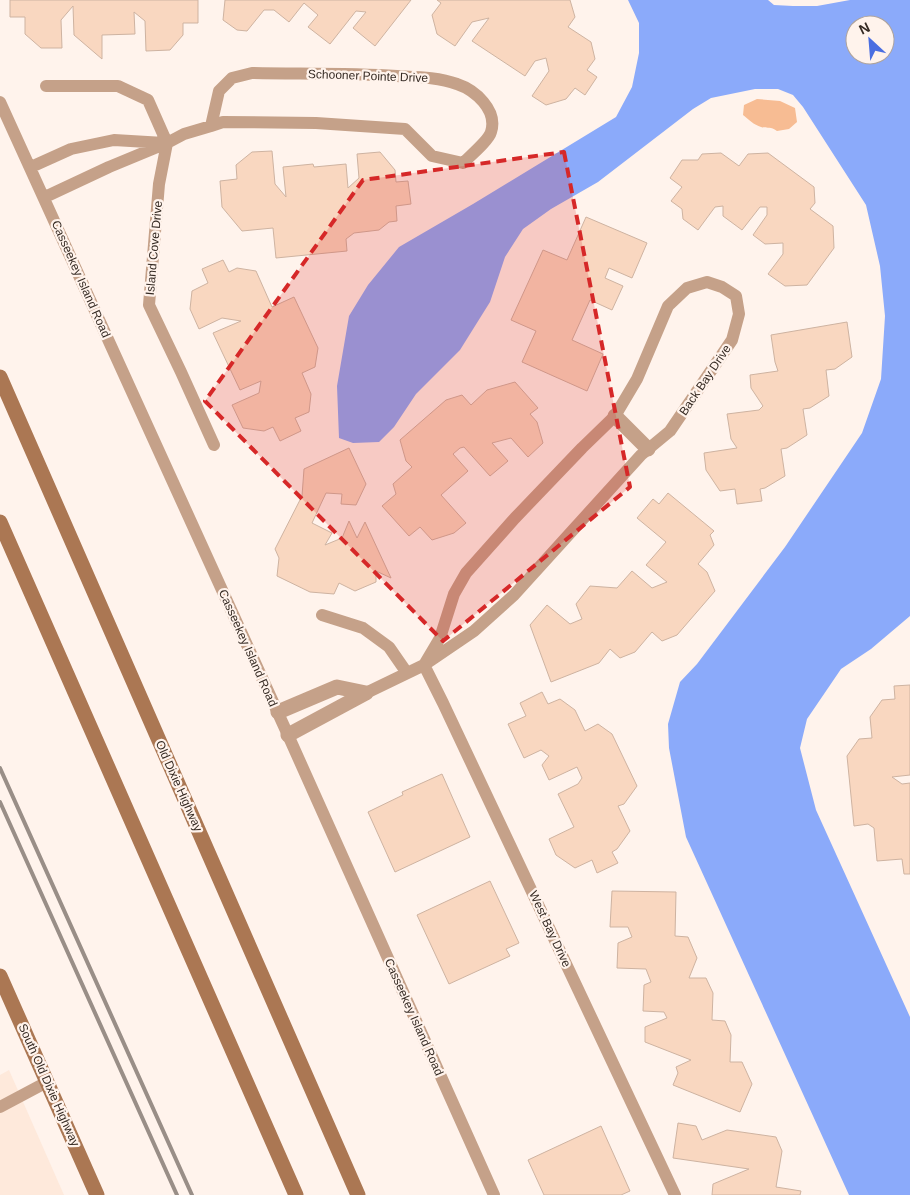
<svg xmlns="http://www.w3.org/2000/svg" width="910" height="1195" font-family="Arial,sans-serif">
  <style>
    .built { fill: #fee9db }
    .green { fill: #f7bc93 }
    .water { fill: #8baafa; fill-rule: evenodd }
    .building { fill: #f9d7c0; stroke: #ceb3a1 }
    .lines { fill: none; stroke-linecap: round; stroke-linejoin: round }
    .lane { stroke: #c5a189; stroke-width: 12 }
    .street { stroke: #c5a189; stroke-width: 15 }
    .secondary { stroke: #ab7753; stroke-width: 15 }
    .rail { stroke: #998e87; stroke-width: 4 }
    .marked { fill: #d62828; fill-opacity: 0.2; stroke: #d62828; stroke-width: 4; stroke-dasharray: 10 6; stroke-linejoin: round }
    .labels { text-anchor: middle; stroke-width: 4.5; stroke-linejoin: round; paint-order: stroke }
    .street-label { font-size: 12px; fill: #352a23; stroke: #fff3ec }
  </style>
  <rect width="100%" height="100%" fill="#fff3ec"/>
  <path class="built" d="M9 1070 64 1195H0V1075Z"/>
  <path class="green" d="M757 99 780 101 795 108 797 122 789 129 777 131C770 126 768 129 761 127 754 125 748 119 743 115L744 105Z"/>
  <path class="water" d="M628 0H768L774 5 793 6H817L850 0H910V616L871 649 841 669 807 719 800 748 816 810 910 1017V1195H849L686 837 669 748 668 724 680 682 697 664 785 547 862 433 881 379 885 316 880 266 866 205 803 107 793 95 778 89H755L711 98 693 109 598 182 551 209 523 229 505 257 490 302 460 350 416 394 394 427 379 442 353 443 339 438 337 386 349 316 368 285 399 247 473 204 616 117 632 87 639 53V23ZM855 25H885V55H855Z"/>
  <path class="building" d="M10 0H198V23H183V35L170 50 146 51 145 21 134 12 135 34 102 35V59L74 35 73 6 61 20 62 48H41L25 34V17H10Z
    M225 0H411L375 46 353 28 366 12 356 11 330 44 308 27 318 15 304 3 289 22 274 10H264L247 31 237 30 223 20Z
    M437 0H570L575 17 568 27 591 42 595 59 587 70 597 77 585 95 575 88 566 99 546 105 532 96 549 71 546 58 535 61 525 76 472 41 489 18 472 22 455 46 437 34 432 15 441 3Z
    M272 151 275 184 286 197 283 167 313 164 314 167 346 164 348 188 359 178 357 154 380 152 395 170 396 182 408 181 411 204 396 206 397 221 389 222 379 230 354 233 346 239 347 251 276 258 273 228 242 231 222 207 220 181 237 179 236 165 252 152Z
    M721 153 739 166 748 154 768 153 814 187 815 203 810 209 833 226 834 248 807 285 785 286 768 274 783 254V243L765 244 753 235 767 215V207H760L742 230 723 216V206L715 207 698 230 683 219 682 209 671 201 682 187 670 178 682 160H698L702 154Z
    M586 217 647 243 632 278 609 268 605 278 623 286 612 310 590 300 572 340 603 354 587 391 522 362 536 331 511 320 543 250 567 260Z
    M223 260 229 272 237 268 256 271 272 307 294 297 318 348 315 367 302 373 311 394 309 412 295 418 301 431 280 441 273 427 264 431 243 428 232 405 259 393 261 381 240 390 213 333 241 321 222 318 199 329 190 309 192 291 208 283 202 269Z
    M847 322 852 357 835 369 826 370 829 396 810 408 803 409 807 435 787 448 781 449 785 476 765 488 760 489 762 501 737 504 735 489 720 491 706 470 704 453 737 448 731 439 727 414 759 410 763 406 751 388 750 375 778 371 775 362 771 335Z
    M515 382 538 408 530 414 537 422 543 443 528 457 511 438 492 443 508 461 490 476 464 447 460 448 453 454 468 471 441 495 466 523 454 533 432 540 420 527 409 536 382 506 396 494 393 484 412 467 406 461 400 440 446 400 462 395 471 405 487 390Z
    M349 448 366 484 356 505 341 504 342 494 326 493 312 523 332 533 325 545 342 538 349 521 357 538 365 522 391 578 376 571V582L355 591 339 583 334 594 310 592 277 576 279 558 275 549 302 496 304 469Z
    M668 493 714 531 710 535 714 545 698 564 707 572 715 591 677 635 662 641 652 632 635 652 620 658 610 649 599 663 551 682 530 625 547 605 570 624 582 619 576 604 590 586 617 588 632 571 652 588 667 582 646 565 666 542 637 518 653 499 659 504Z
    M910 685V775L892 777 902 784 910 783V874H904L902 859 877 861 874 828 868 824 854 826 847 756 859 739 872 738 870 717 882 700 895 699 894 686Z
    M542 692 548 704 560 699 575 710 585 731 598 724 612 734 637 786 624 804 618 806 630 831 617 849 612 852 618 863 597 873 592 860 575 868 556 855 549 839 574 827 558 794 578 784 582 778 577 767 549 780 542 765 549 756 541 750 524 758 508 724 526 716 520 703Z
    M442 774 470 837 395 872 368 812 403 795 402 792Z
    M490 881 519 943 506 949 510 956 449 984 417 915Z
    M612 891 676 892 675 936 688 937 697 958 689 978H706L713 993 712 1020 725 1021 731 1035 730 1062H742L752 1084 740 1112 673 1085 678 1073 676 1067 691 1060 645 1042V1027L667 1018 664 1012 643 1011 644 985 651 982 646 969 617 968 618 943 632 937 628 927H610Z
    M678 1123 696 1126 702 1140 727 1130 776 1137 782 1151 776 1187 801 1191 800 1195H712L713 1184 749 1169 673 1158Z
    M601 1126 630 1191 621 1195H544L528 1160Z"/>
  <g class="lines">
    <path class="lane" d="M252 73C300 74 348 73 397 76 416 77 438 77 457 84 475 90 498 110 491 132 489 140 470 156 463 163L432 156 405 129 316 123 223 122 211 126 219 91 232 78Z
      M46 86H118L148 100 167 143 159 184 149 305 181 372 214 445
      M0 102 288 735 494 1195
      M31 167 71 149 114 140 164 143
      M45 197 109 167 167 143 184 134 211 126
      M322 615 363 628 389 647 407 673
      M366 693 424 665 474 631 514 595 641 455 670 431 732 340 739 314 736 296 722 287 707 282 687 288 668 306 637 379 615 416 582 448 515 518 466 573 454 594 440 638 424 665 443 703 675 1195
      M0 1107 47 1082"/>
    <path class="street" d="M615 416 648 449
      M278 712 337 687 366 693
      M288 735 366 693"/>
    <path class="secondary" d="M0 377 358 1195
      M0 522 296 1195
      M0 976 97 1195"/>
    <path class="rail" d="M0 768 192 1195
      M0 802 177 1195"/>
  </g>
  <path class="marked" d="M564 152 630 487 443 641 205 401 363 180Z"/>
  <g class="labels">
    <g class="street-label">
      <text transform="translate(368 76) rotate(2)" y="4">Schooner Pointe Drive</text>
      <text transform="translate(154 248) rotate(-85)" y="4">Island Cove Drive</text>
      <text transform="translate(81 279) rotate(66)" y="4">Casseekey Island Road</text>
      <text transform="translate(705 380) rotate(-56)" y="4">Back Bay Drive</text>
      <text transform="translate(248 648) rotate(66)" y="4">Casseekey Island Road</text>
      <text transform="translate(179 786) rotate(66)" y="4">Old Dixie Highway</text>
      <text transform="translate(550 929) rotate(65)" y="4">West Bay Drive</text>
      <text transform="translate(414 1017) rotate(66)" y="4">Casseekey Island Road</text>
      <text transform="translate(49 1085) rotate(66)" y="4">South Old Dixie Highway</text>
    </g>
  </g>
  <g transform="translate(870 40) rotate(334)"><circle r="24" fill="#fff3ec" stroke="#aea39c"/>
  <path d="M0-4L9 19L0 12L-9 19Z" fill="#4a6ee1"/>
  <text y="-8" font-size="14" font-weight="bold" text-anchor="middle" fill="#352a23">N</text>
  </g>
</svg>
